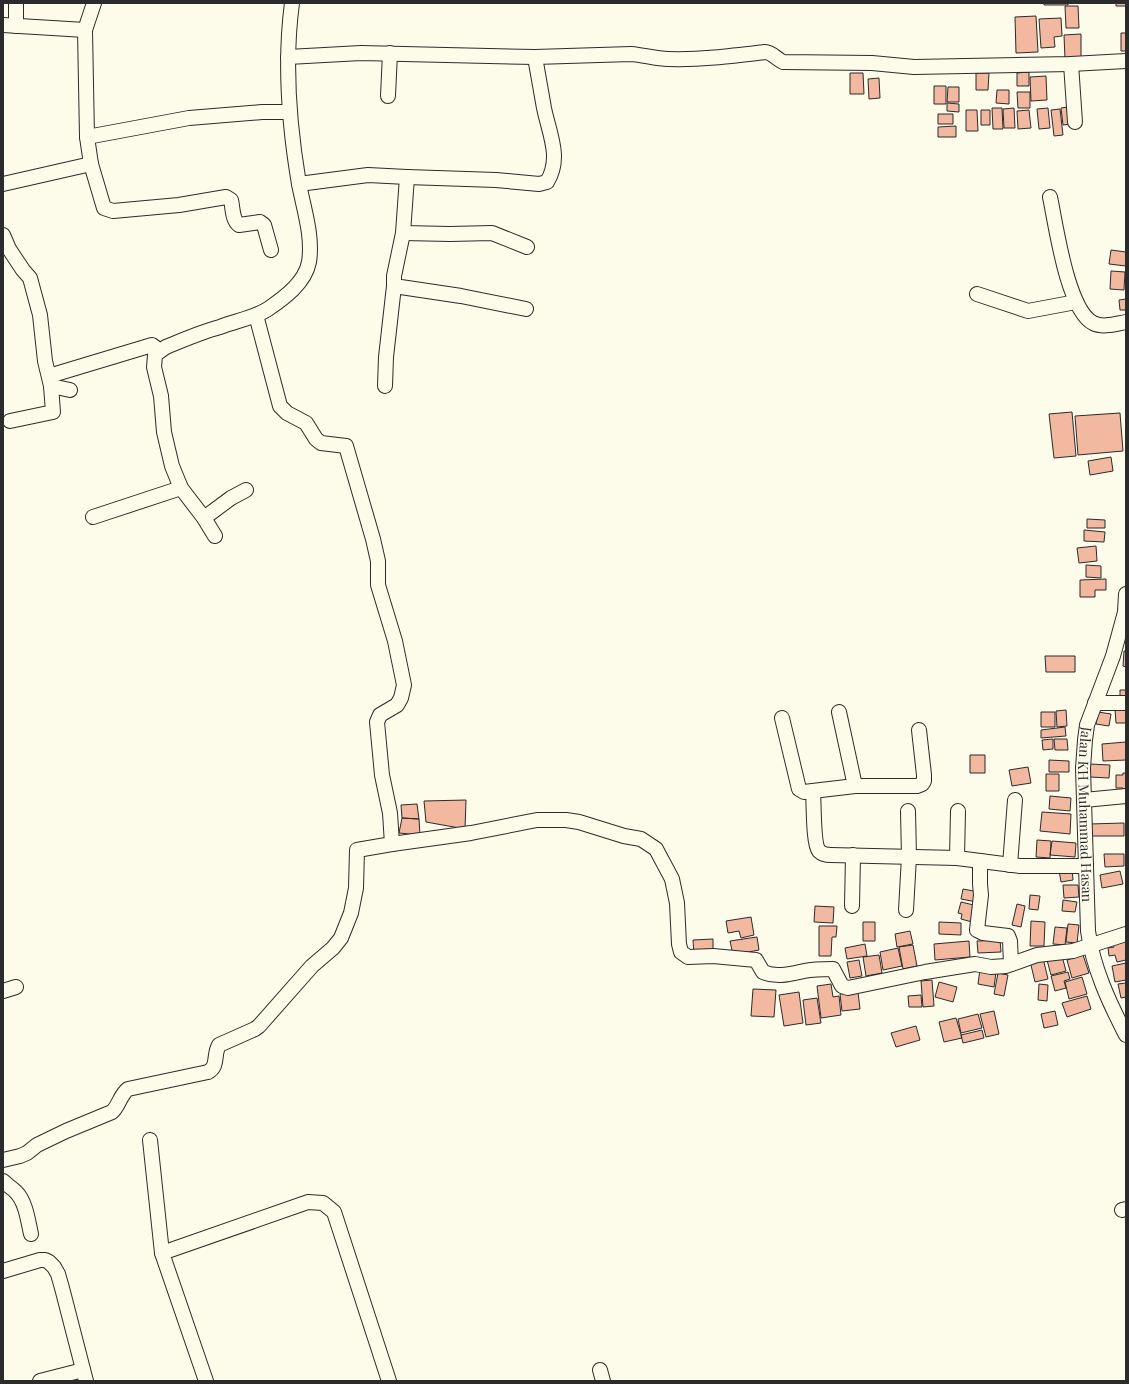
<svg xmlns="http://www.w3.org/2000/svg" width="1129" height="1384" font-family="'Playfair Display',serif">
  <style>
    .building { fill: #f2b8a0; stroke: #2b2b2b }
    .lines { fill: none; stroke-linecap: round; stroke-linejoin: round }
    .minor-casing { stroke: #2b2b2b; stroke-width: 16 }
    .minor { stroke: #fdfbea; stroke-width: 14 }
    .labels { text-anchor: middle; stroke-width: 3; stroke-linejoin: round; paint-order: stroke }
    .street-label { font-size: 14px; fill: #2b2b2b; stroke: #fdfbea }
  </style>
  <rect width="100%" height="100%" fill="#fdfbea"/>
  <path class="building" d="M1044 3H1068V5H1044Z
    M1116 3H1126V6H1116Z
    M1065 6H1078L1079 28H1066Z
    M1036 16 1038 52 1016 53 1015 17Z
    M1061 18 1062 36 1054 37 1055 47 1041 48 1039 19Z
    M1121 33H1126V51H1121Z
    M1081 34V59H1065L1064 35Z
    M1029 72V86H1017V73Z
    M850 73H863L864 94H850Z
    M976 73H989L988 90H976Z
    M1046 76 1047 100 1031 101 1030 77Z
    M879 78 880 98 869 99 868 79Z
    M934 86H946V104H934Z
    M948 87H959V102H947Z
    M997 90H1009V104L996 103Z
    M1017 92H1030V108H1018Z
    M947 103 959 104V112L947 111Z
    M1068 107 1070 124 1063 125 1061 108Z
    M992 108H1002L1003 129H993Z
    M1014 108 1015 128H1004L1003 109Z
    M1048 108 1050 128 1039 129 1037 109Z
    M1060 109 1063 135 1054 136 1051 110Z
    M966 110H977L978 131H966Z
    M981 110H990V125H981Z
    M1029 110 1031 128 1018 129 1017 111Z
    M938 114H953V124H938Z
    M956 126V137H938V127Z
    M1111 250 1126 252V266L1109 264Z
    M1111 271 1125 272 1124 290 1110 289Z
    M1126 299V310H1120L1119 300Z
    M1072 412 1076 456 1054 458 1049 414Z
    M1120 413 1123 451 1078 455 1075 416Z
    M1111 457 1113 471 1090 475 1088 461Z
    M1087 519 1105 520V528H1087Z
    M1084 530 1105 532 1104 542 1084 541Z
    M1096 546 1097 561 1079 563 1077 548Z
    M1086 565 1101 566V578L1086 577Z
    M1106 579V590H1095V597H1080V580Z
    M1124 651H1126V667L1123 666Z
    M1045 656H1075V672H1046Z
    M1120 690H1126V701H1120Z
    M1115 709H1126V723H1116Z
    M1066 710 1067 726 1057 727 1056 711Z
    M1041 712H1055V727H1041Z
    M1098 712 1111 714 1109 726 1096 724Z
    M1065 727 1066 736 1041 738V730Z
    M1053 739V749L1043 750 1042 740Z
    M1054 739H1067L1068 750H1055Z
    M1126 742V760L1103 761 1102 744Z
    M970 755H985V773H970Z
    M1049 760 1069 761V772H1049Z
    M1090 764 1110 765 1109 778 1090 777Z
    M1028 767 1031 783 1012 786 1009 770Z
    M1123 773H1126V794H1123V788H1116V775H1123Z
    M1046 774H1059V791H1046Z
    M1050 796 1071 798 1070 811 1049 809Z
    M466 800 465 829 426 822 424 801Z
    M417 804 419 819 402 818 401 805Z
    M1042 812 1071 814 1070 834 1040 831Z
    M402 818 419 819 420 835 399 833Z
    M1124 823V836H1090L1089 824Z
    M1037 840 1051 841 1050 858 1036 857Z
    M1052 841 1076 843 1075 857 1050 855Z
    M1104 854H1124V866L1105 867Z
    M1072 868 1073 880 1061 882 1059 870Z
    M1120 871 1123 884 1102 888 1100 875Z
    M1063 885H1078L1079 897 1064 898Z
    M963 889 979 892 977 902 961 899Z
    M1030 895 1040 896 1038 910 1029 909Z
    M1063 900 1077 902 1075 912 1062 911Z
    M961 902 978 906 972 922 961 919 962 914 958 913Z
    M1017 904 1025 906 1021 927 1012 925Z
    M815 906 834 907 833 923 814 922Z
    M751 917 754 935 741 938 739 931 728 933 726 921Z
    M1031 921 1045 922 1044 946H1030Z
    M863 922H875V941H863Z
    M939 922 961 923V935L939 934Z
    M1068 924 1079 925 1077 943 1066 942Z
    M819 926H837L836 937H832L831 956H819Z
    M1055 927 1067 928 1065 945 1053 944Z
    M910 931 913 944 897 947 895 934Z
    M757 937 759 950 733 955 730 941Z
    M713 939V954H694L693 940Z
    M1000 940 1001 952 978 953 977 941Z
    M1126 940V960L1117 962 1115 955 1109 956 1108 948 1114 947 1112 942Z
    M969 941 970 957 935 960 934 944Z
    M865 944 867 956 847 959 845 948Z
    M913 945 917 966 903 969 899 947Z
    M898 948 902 966 883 970 880 952Z
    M879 955 882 973 866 976 863 957Z
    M1083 955 1089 973 1072 978 1067 960Z
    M1062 956 1066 971 1051 975 1047 960Z
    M1043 958 1048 979 1035 982 1030 961Z
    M859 960 862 976 850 978 847 962Z
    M1126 963V980L1115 982 1112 966Z
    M980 969 996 972 994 987 978 984Z
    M1068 972 1070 979 1064 981 1066 988 1055 991 1051 976Z
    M998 973 1008 975 1004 996 994 994Z
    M1082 977 1087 994 1069 999 1065 982Z
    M932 980 934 1006 923 1007 921 981Z
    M939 982 957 987 953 1002 935 997Z
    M1126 983V997L1121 998 1118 984Z
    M831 984 833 997 839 996 841 1015 821 1018 817 986Z
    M1039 984 1048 985 1047 1001 1038 1000Z
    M753 989 776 990 774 1017 751 1016Z
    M799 992 803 1023 784 1026 779 995Z
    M858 992 860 1009 842 1011 840 994Z
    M921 995 922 1007H909L908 996Z
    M1087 996 1091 1009 1067 1017 1062 1003Z
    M817 998 821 1023 806 1025 803 1000Z
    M994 1011 999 1034 986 1037 980 1014Z
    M1055 1011 1058 1025 1044 1028 1041 1014Z
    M978 1014 982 1028 961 1033 958 1019Z
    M956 1018 962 1038 944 1042 939 1022Z
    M916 1026 920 1040 896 1047 891 1033Z
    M982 1030 984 1038 963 1043 961 1035Z"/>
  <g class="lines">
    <g class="minor-casing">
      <g id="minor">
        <path d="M3 25 85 30 94 3"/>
        <path d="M16 26V3"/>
        <path d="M85 30 87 137 91 164 104 208 113 211 179 205 226 197 231 200C233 208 232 220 239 225L260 222 264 225 271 250"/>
        <path d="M288 57 361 53 535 57 631 54C644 55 656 59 668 59 701 60 732 56 765 52 772 52 776 59 783 62L872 63 914 67 1071 64 1126 61"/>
        <path d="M1071 64 1075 122"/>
        <path d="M388 96 390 53"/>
        <path d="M87 137 189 118 262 112H290"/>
        <path d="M407 177 403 233 394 276V286L461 296 526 309"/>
        <path d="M3 184 91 164"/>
        <path d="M299 184 368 175 407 177 496 180 539 184 547 182C562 158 549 133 544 108 541 91 538 74 535 57"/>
        <path d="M1050 197C1056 225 1067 309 1093 323 1103 328 1115 324 1126 322"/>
        <path d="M403 233 450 234 492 233 527 247"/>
        <path d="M3 235 9 249 23 270 30 278 40 315 45 361 51 386 70 390"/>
        <path d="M977 294 1028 311 1076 302"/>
        <path d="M49 376 152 345 160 351"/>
        <path d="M385 386 386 357 394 286"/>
        <path d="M10 421 53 412 51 386"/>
        <path d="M93 517 181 488"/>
        <path d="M204 518 231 498 246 490"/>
        <path d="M215 536 204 518 181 488 172 466 164 432 161 396 154 367 155 355 160 351 166 347C183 340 201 332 220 327 235 321 254 318 268 309 284 298 305 283 309 262 313 236 304 210 299 184 289 125 284 63 292 3"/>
        <path id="s1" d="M1126 594 1125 612 1113 656 1087 725 1085 740 1083 768 1088 931C1093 968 1109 1002 1126 1035"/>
        <path d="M1095 703H1126"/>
        <path d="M839 712 855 786"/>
        <path d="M782 718 799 789 804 792 855 786H917L922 784 924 781V775L919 730"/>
        <path d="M813 792C814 803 813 844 819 851 822 854 827 855 831 855L957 858 1020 866H1086"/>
        <path d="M1084 800 1126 796"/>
        <path d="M392 844 471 833 537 820H566L579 822 624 836 641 839 656 849 672 879 677 903 679 944 681 952 688 957 713 956 756 960 763 972C777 978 790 974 804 971 814 969 823 969 833 969L842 986 848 988 925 972 975 964 991 967 1006 966 1037 955 1073 951 1126 934"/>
        <path d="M957 858 958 811"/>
        <path d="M980 861V884L981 895 977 930 983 933 1008 936 1010 941 1011 964"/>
        <path d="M1010 865 1015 800"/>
        <path d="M852 906 853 855"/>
        <path d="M906 910 909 857 908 811"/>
        <path d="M3 991 16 987"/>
        <path d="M150 1140 162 1253 206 1381"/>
        <path d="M3 1160 20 1156 27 1153 37 1145 66 1131 112 1112C119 1106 120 1095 128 1089L208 1072C219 1066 213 1055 219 1045L255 1029 259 1026 312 966 333 948 341 938 351 913 356 888 357 850 392 844 390 813 382 775 377 722 380 715 397 705 401 698 404 685 395 641 378 585V561L373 539 346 446 321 443 316 439 306 423 287 413 280 406 256 315"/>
        <path d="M3 1181C7 1185 12 1188 16 1192 26 1202 28 1221 31 1234"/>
        <path d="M1122 1210 1126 1209"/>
        <path d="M162 1253 308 1202 323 1203 334 1212 389 1381"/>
        <path d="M3 1271 40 1260H45L49 1262 54 1267 58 1274 62 1288 86 1381"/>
        <path d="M600 1370 603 1381"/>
        <path d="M40 1381 83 1370"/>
      </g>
    </g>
    <use href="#minor" class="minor"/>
  </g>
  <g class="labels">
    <g class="street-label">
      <text dy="5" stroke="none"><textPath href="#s1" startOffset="227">Jalan KH Muhammad Hasan</textPath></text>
    </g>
  </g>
  <rect width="1129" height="1384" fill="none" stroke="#2b2b2b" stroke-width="8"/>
</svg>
